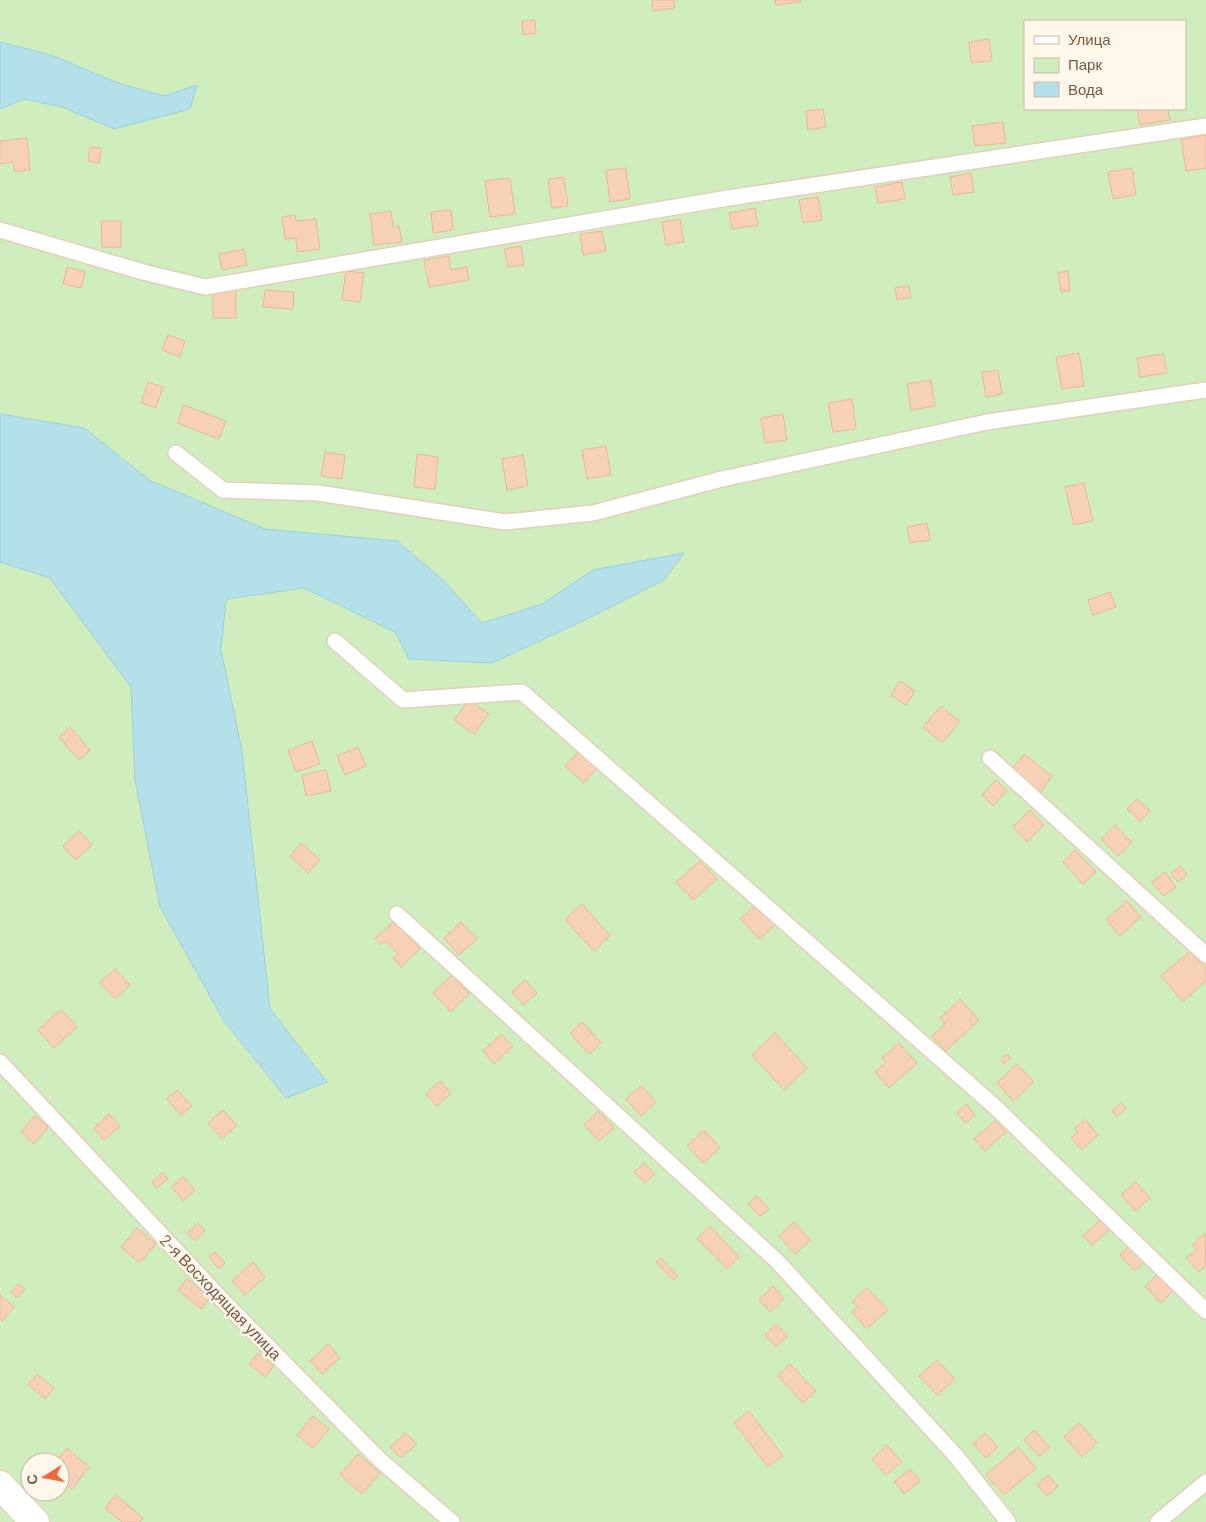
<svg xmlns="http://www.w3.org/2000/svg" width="1206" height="1522" font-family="Barlow,sans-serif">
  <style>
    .green { fill: #d0edbe; fill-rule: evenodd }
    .water { fill: #b4e0e9; stroke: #99d0dc }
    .building { fill: #f6d1b6; stroke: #eab795 }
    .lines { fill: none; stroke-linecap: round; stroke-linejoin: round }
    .service-casing { stroke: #e3cfbc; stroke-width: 18 }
    .minor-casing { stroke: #e3cfbc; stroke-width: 30 }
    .service { stroke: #fff; stroke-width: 15 }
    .minor { stroke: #fff; stroke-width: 28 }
    .labels { text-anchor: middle; stroke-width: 5; stroke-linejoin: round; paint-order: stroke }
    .street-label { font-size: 16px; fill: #775845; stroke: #fff7e9 }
  </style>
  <rect width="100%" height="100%" fill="#fef3e1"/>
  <path class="green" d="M0 0H1206V1522H0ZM1025 21H1185V109H1025ZM30 1462H60V1492H30Z"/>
  <path class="water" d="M0 42 51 55 118 83 164 96 197 85 190 109 114 129 62 107 24 99 0 109Z
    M0 414 84 428 149 480 265 529 397 541 443 580 482 623 542 604 593 570 684 553 664 580 585 620 492 663 409 659 395 632 304 588 226 599 221 650 242 751 270 1009 327 1082 286 1098 224 1021 160 907 135 780 131 687 50 578 0 562Z"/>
  <path class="building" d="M652 0H674L675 8 653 11Z
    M775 0H800L801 2 776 5Z
    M535 20 536 33 523 35 522 21Z
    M989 39 992 61 971 63 969 42Z
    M823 109 826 127 808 130 806 111Z
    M1137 109H1168L1170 120 1140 125Z
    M1003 122 1006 143 975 146 972 126Z
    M1206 135V168L1186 171 1181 139Z
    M27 138 30 170 15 172 13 162 0 164V141Z
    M90 147 101 148 99 163 88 161Z
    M626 168 630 199 610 202 606 170Z
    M1132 168 1136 195 1113 199 1108 172Z
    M971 173 974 192 953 195 950 177Z
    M564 177 568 206 552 208 548 179Z
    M510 178 515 214 490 217 485 181Z
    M902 182 905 199 878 203 875 187Z
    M818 197 822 220 803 223 799 200Z
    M755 208 758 225 732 229 729 213Z
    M451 210 453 230 433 233 431 212Z
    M391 211 393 227 399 226 402 242 374 245 370 214Z
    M295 215 296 221 316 219 320 249 297 252 296 238 285 239 282 217Z
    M680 219 684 242 666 245 662 222Z
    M101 221H121V247H102Z
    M602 231 606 251 583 255 580 234Z
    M521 246 524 265 508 267 504 249Z
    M244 249 247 265 222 270 219 254Z
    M449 256 451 270 467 267 469 280 429 287 424 260Z
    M67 267 85 272 81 288 63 284Z
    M346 271 364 273 360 302 342 300Z
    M1068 271 1070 291 1061 292 1058 273Z
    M909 286 911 297 897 300 895 288Z
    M213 290H236V318H213Z
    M265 290 294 292 293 309 263 307Z
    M168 335 185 341 180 357 162 350Z
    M1079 353 1084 386 1062 389 1056 357Z
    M1164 354 1167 373 1140 377 1137 358Z
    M998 370 1002 394 986 397 982 372Z
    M931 380 935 406 911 410 907 384Z
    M148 382 163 387 156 408 141 403Z
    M852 399 856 429 833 432 828 403Z
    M184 405 226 421 219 439 177 423Z
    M783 414 787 440 765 443 761 418Z
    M606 446 611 475 587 479 582 450Z
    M325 452 345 455 342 479 321 476Z
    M417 454 438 457 435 489 414 487Z
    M523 455 528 486 507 490 502 459Z
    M1084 483 1093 521 1074 525 1065 487Z
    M927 523 930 540 910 543 907 527Z
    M1110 592 1116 607 1093 615 1088 600Z
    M900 681 915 691 906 705 891 695Z
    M469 700 489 714 474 734 454 720Z
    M941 706 960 722 942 743 923 727Z
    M70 727 90 750 79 760 59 737Z
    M312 741 320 764 296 772 288 750Z
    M358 747 366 766 345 775 337 756Z
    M580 750 599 766 584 783 565 766Z
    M1024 754 1052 776 1040 793 1011 770Z
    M326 770 331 791 306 796 302 775Z
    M996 780 1007 791 993 806 982 795Z
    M1137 799 1150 811 1140 821 1127 809Z
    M1030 810 1044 825 1027 842 1013 827Z
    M1115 825 1132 843 1118 856 1101 839Z
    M79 831 92 845 76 860 63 846Z
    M301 843 320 860 308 873 290 856Z
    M1075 850 1096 872 1083 884 1063 862Z
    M700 861 717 879 693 900 676 882Z
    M1180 866 1187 875 1178 882 1171 873Z
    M1165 872 1176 887 1163 896 1152 882Z
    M1127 901 1141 917 1120 936 1106 920Z
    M582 904 610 936 594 951 565 920Z
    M757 904 776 924 759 939 740 919Z
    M394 921 420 949 401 967 393 958 398 954 385 941 381 945 375 939Z
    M461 922 477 939 459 955 444 938Z
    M1190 951 1206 968V981L1183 1002 1161 976Z
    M115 969 130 985 115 999 100 982Z
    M452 975 469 994 451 1012 433 993Z
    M525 980 537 993 523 1005 512 992Z
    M960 999 979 1020 946 1051 932 1036 945 1024 940 1018Z
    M61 1009 77 1027 54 1048 38 1030Z
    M582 1022 601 1043 589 1054 570 1033Z
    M775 1033 807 1068 784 1090 752 1055Z
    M501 1034 513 1046 494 1064 483 1051Z
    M899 1043 917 1063 889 1088 875 1072 886 1062 882 1058Z
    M1007 1054 1011 1058 1004 1064 1001 1060Z
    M1017 1064 1034 1082 1013 1101 997 1083Z
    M440 1081 451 1093 437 1106 426 1094Z
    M641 1086 656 1102 641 1116 626 1099Z
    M177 1090 192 1106 181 1115 167 1099Z
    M1121 1103 1126 1108 1117 1117 1112 1111Z
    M966 1104 975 1115 966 1123 957 1113Z
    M223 1110 237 1125 222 1139 208 1123Z
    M598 1111 614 1128 599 1141 584 1125Z
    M109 1114 120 1126 104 1140 94 1128Z
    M35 1116 48 1127 34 1144 21 1132Z
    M1085 1119 1098 1135 1082 1150 1071 1138 1078 1132 1075 1128Z
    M995 1121 1006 1132 985 1151 974 1139Z
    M704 1130 720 1148 703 1163 687 1146Z
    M644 1163 655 1174 645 1183 634 1172Z
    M162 1173 168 1179 157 1188 152 1182Z
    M183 1177 195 1190 183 1201 172 1187Z
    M1136 1182 1150 1198 1135 1211 1121 1195Z
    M757 1196 769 1209 760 1216 748 1204Z
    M1101 1219 1110 1229 1092 1245 1083 1236Z
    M794 1222 811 1240 795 1254 779 1236Z
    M198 1223 205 1231 195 1241 187 1233Z
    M710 1226 739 1257 727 1269 697 1238Z
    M137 1228 156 1244 140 1263 121 1247Z
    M1205 1233 1206 1266 1199 1272 1186 1258 1196 1250 1192 1245Z
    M1129 1246 1144 1262 1135 1271 1120 1255Z
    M215 1252 225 1263 219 1269 209 1257Z
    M661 1258 678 1276 673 1280 656 1262Z
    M253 1262 265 1277 245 1295 232 1281Z
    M1158 1274 1173 1291 1160 1303 1145 1286Z
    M187 1279 210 1298 201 1309 178 1290Z
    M18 1284 25 1289 17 1298 11 1292Z
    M773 1286 784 1299 770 1312 759 1300Z
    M867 1288 888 1310 867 1329 852 1312 857 1307 852 1301Z
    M0 1295 14 1307 2 1321 0 1319Z
    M776 1324 788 1336 776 1347 765 1335Z
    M328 1344 340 1358 322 1374 310 1361Z
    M258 1353 274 1366 265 1377 249 1364Z
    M937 1360 955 1379 937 1395 919 1376Z
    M790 1364 816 1391 803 1403 778 1376Z
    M37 1374 54 1388 45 1399 28 1385Z
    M749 1411 783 1456 768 1467 734 1423Z
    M313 1416 329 1429 313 1448 297 1435Z
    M1079 1423 1097 1443 1082 1457 1064 1437Z
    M1034 1430 1050 1447 1039 1456 1024 1440Z
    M406 1433 417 1444 401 1458 390 1447Z
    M985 1433 998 1447 986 1458 973 1444Z
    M887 1445 902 1462 886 1475 872 1459Z
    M1018 1447 1036 1468 1004 1495 986 1475Z
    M67 1448 89 1467 72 1489 60 1479V1462H56Z
    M358 1454 380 1473 362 1494 340 1475Z
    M910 1469 920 1481 904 1494 894 1482Z
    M1048 1475 1058 1486 1047 1496 1037 1485Z
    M116 1495 143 1518 140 1522H122L105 1508Z"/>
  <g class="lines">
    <g class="service-casing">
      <path id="service" d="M0 230 143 272 205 287 722 199 1206 126
        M176 453 223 490 318 493 505 522 593 513 722 479 987 422 1206 390
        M335 641 403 700 522 692 992 1104 1206 1311
        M990 758 1206 955
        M397 914 777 1261 956 1456 1008 1522
        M0 1062 226 1304 380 1460 452 1522
        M1158 1522 1206 1482"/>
    </g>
    <g class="minor-casing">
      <path id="minor" d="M0 1485 35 1522"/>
    </g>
    <use href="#service" class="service"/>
    <use href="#minor" class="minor"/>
  </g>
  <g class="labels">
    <g class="street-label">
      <text transform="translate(221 1297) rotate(46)" y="6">2-я Восходящая улица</text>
    </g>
  </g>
  <rect x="1024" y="20" width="162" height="90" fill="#fff7e9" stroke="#c9b7a7"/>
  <rect x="1034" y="36" width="25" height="8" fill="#ffffff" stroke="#c9b7a7"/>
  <text x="1068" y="45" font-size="15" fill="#775845">Улица</text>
  <rect x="1034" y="58" width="25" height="15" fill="#d0edbe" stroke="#c9b7a7"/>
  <text x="1068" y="70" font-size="15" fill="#775845">Парк</text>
  <rect x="1034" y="82" width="25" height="15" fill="#b4e0e9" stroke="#c9b7a7"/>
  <text x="1068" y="95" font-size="15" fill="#775845">Вода</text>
  <g transform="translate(45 1477) rotate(259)"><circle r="24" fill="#fff7e9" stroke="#c9b7a7"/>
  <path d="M0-4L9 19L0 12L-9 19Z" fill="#f3683b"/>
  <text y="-8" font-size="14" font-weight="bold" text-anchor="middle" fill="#775845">С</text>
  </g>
</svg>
